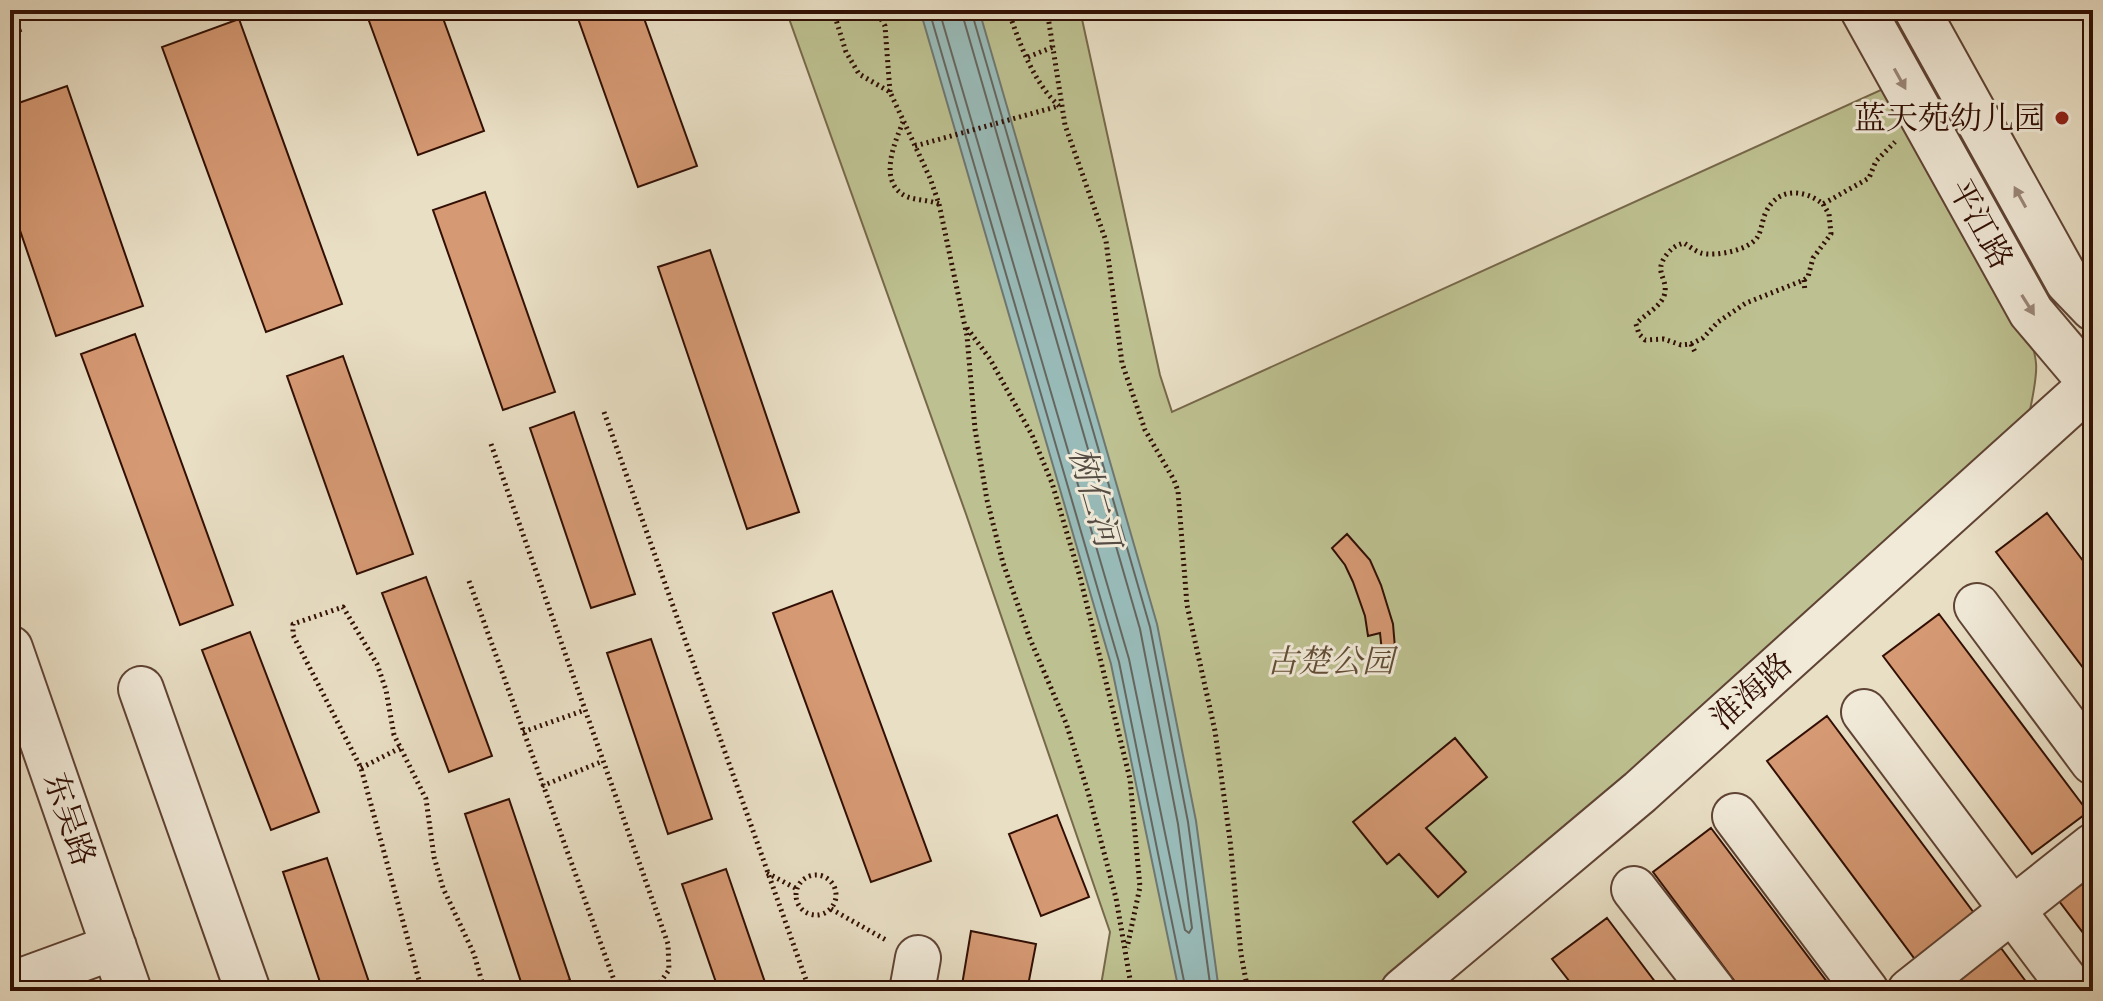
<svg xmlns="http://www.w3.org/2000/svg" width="2103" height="1001" font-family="'IM FELL English','Noto Serif SC',serif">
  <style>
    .green { fill: #bdc090; stroke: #77684a; stroke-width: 2 }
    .water { fill: #99bcba; stroke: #6f7771; stroke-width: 2 }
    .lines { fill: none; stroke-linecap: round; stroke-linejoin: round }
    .shore { stroke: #65665f; stroke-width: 2 }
    .building { fill: #d59973; stroke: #310f04; stroke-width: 2 }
    .minor-casing { stroke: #5f4334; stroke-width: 48 }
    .path { stroke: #310f04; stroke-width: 5; stroke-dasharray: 2 4; stroke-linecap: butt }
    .minor { stroke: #f1ead9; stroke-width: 44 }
    .oneway { fill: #9b8779 }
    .poi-dot { fill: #8f2418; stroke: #f1ead9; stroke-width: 3 }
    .labels { text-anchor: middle; stroke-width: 6; stroke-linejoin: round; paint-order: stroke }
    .poi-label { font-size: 32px; fill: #310f04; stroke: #f1ead9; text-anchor: end }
    .street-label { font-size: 32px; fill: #310f04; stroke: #f1ead9 }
    .park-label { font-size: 32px; font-style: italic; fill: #624d35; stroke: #f1ead9 }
    .water-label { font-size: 34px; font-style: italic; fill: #554c44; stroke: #f1ead9 }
  </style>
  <rect width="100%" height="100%" fill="#e9dfc5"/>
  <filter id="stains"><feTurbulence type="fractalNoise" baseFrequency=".0025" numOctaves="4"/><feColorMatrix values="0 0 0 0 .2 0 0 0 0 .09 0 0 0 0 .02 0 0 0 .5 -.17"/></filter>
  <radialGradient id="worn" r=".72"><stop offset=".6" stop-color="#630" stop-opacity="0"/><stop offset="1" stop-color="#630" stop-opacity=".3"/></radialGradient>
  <path class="green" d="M786 10H1080L1160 375 1172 412 1883 89 2025 321C2039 362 2039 367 2030 410L1603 813 1394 991H1100L1110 932 966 514Z"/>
  <path class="water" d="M920 10H979L1157 624 1196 821 1219 991H1179L1111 664Z"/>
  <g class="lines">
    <path class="shore" d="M929 10 1119 662 1186 991
      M939 10 1129 659 1185 930 1189 933 1192 928 1178 824 1140 629 961 10
      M971 10 1150 627 1188 822 1211 991"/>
  </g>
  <path class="building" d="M10 10H13L21 31 10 36Z
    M365 10H440L484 131 418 155Z
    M575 10H641L697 166 638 187Z
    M2037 10H2081L2072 15 2059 18Z
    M239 19 342 304 266 332 162 47Z
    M67 86 143 306 56 336 10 201V106Z
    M485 192 555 392 503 410 433 210Z
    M710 250 799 512 747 529 658 267Z
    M135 334 233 605 180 625 81 354Z
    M343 356 413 554 357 574 287 376Z
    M574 412 635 594 591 608 530 428Z
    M2047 513 2093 574V681L1996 552Z
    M1347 534 1370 560 1381 585 1393 624 1396 660 1383 661 1380 633 1368 636 1365 616 1353 582 1345 565 1332 548Z
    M426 577 492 756 449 772 382 593Z
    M832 591 931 861 871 882 773 613Z
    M1939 614 2088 812 2032 854 1883 656Z
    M250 632 319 812 271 830 202 650Z
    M651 639 712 819 668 834 607 653Z
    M1827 716 1977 917 1917 962 1767 761Z
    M1455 738 1487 777 1426 828 1466 872 1438 897 1399 854 1387 864 1353 822Z
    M509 799 570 980 538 991H524L465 814Z
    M1057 815 1089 897 1041 916 1009 834Z
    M1711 828 1834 991H1742L1653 872Z
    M327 858 372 991H323L283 872Z
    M726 869 768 991H719L682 884Z
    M2093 876V946L2059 901Z
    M1607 918 1662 991H1577L1552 959Z
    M971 931 1036 944 1027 991H961Z
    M2001 948 2033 991H1944Z"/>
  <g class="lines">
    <g class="minor-casing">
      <path id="minor" d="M1863 10 2031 312 2092 384
        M1917 10 2068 282 2093 308
        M1977 606 2093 762
        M10 648 129 991
        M141 689 248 991
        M1864 712 2073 991
        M1735 816 1866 991
        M1634 889 1713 991
        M10 985 114 947
        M912 991 918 958
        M1403 991 1640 792 2093 383
        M1910 991 2093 846"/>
    </g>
    <path class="path" d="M833 10 846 52 859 74 890 92 930 178 939 204 967 336 975 429 987 500 1003 563 1030 639 1066 723 1088 792 1116 898 1132 991
      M859 10 881 19 885 26 890 92
      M1008 10C1020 44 1033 82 1059 106
      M1047 10 1065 125 1106 241 1122 363 1145 430 1174 480 1178 491 1187 605 1215 731 1230 840 1241 954 1248 991
      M1028 57 1053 47
      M903 122C895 142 879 178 902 194 912 201 927 199 939 204
      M915 146 1059 106
      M1823 204 1829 214 1831 234 1813 258 1808 277 1804 280 1746 303 1718 322 1703 338 1691 344 1681 345 1664 339 1645 340 1639 334 1636 324C1644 315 1660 307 1664 296 1670 278 1651 273 1668 253 1673 247 1677 245 1684 243 1689 246 1695 251 1701 253 1715 257 1751 250 1758 236 1762 229 1762 220 1766 212 1778 187 1804 189 1823 204L1869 178 1876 161 1895 142
      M1804 280 1805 292
      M967 328 990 359 1032 435 1052 483 1080 577 1130 779 1140 887 1127 948
      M1691 344 1695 352
      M604 412 810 991
      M491 444 668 944 669 970 654 991
      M469 581 618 991
      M523 732 585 710
      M361 768 400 748
      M542 786 603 761
      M767 873 797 889
      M796 895a20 20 0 1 1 40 0a20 20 0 1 1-40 0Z
      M831 909 886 940
      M422 991 361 768 293 635V624L343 607 377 664 386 690 394 735 426 799 434 857 443 888 474 954 482 982 481 991"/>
    <use href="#minor" class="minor"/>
  </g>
  <defs><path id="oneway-solid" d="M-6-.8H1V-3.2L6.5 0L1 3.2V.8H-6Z" transform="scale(2)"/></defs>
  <g class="oneway">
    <use href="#oneway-solid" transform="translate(1900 79) rotate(61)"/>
    <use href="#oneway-solid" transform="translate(2020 197) rotate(-119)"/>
    <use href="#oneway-solid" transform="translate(2028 305) rotate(58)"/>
  </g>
  <circle class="poi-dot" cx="2062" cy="118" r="8"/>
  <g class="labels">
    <g class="poi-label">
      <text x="2046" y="129">蓝天苑幼儿园</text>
    </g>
    <g class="street-label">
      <text transform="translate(1981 224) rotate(61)" y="11">平江路</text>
      <text transform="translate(1751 691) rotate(-42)" y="11">淮海路</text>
      <text transform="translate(70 819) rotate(71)" y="11">东吴路</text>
    </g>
    <g class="park-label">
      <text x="1330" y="672">古楚公园</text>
    </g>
    <g class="water-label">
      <text transform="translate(1095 497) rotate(74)" y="12">树仁河</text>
    </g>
  </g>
  <rect width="2103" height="1001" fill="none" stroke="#e9dfc5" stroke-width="40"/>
  <rect x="12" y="12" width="2079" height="977" fill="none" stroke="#310f04" stroke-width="4"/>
  <rect x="20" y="20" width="2063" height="961" fill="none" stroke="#310f04" stroke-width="2"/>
  <rect width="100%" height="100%" filter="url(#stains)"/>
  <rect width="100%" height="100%" fill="url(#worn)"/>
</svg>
